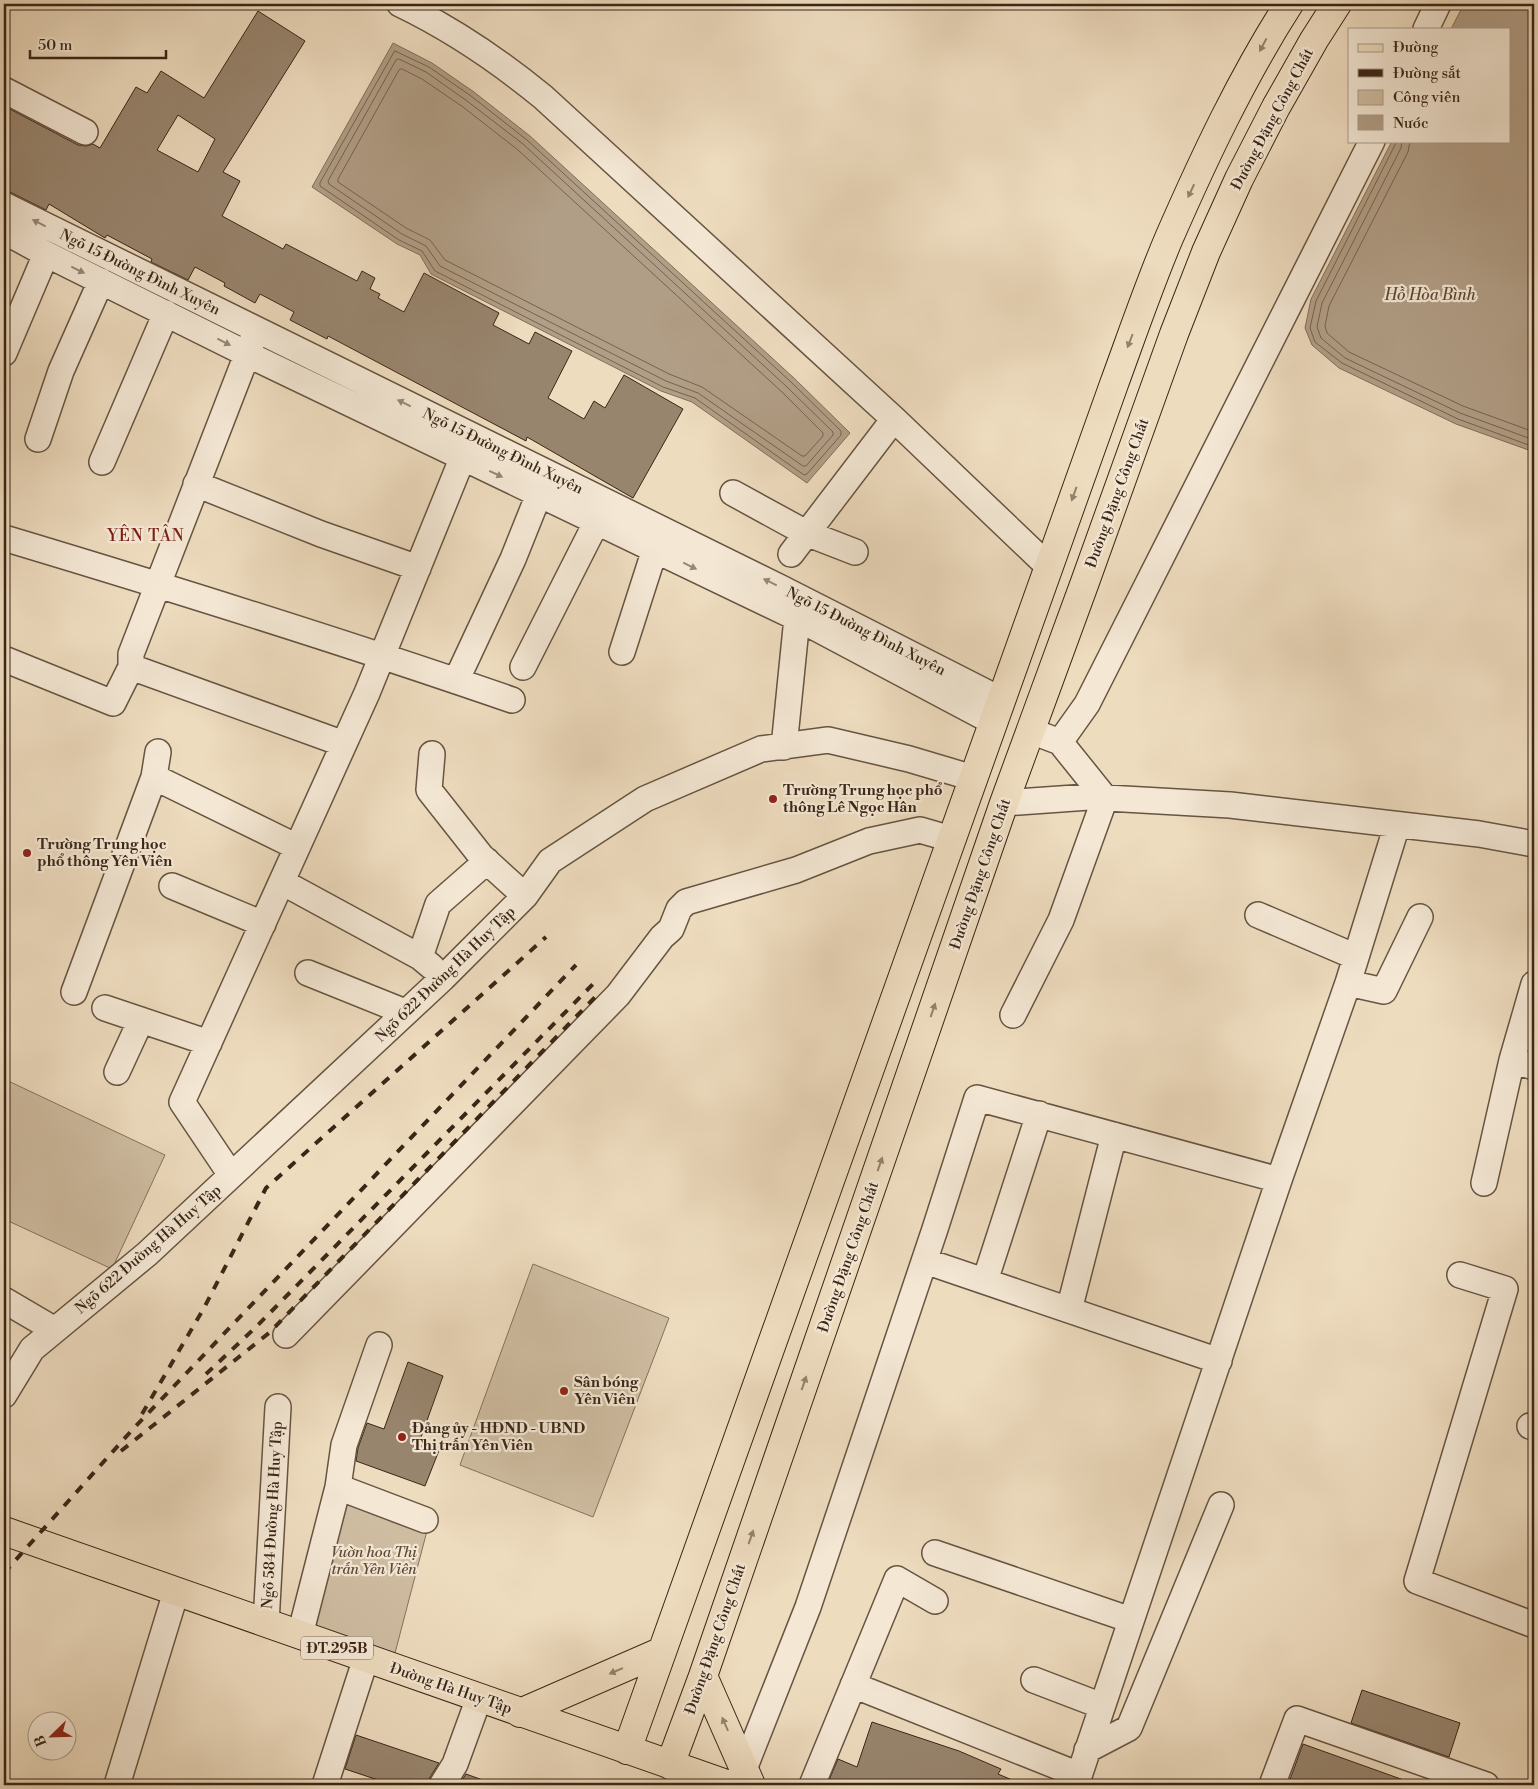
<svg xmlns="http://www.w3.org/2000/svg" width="1538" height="1789" font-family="'Libre Bodoni',serif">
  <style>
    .green { fill: #cfbda2; stroke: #84725c }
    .water { fill: #b19e86; stroke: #816e5a }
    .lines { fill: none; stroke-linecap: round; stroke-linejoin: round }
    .shore { stroke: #76624e; stroke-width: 1 }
    .building { fill: #98856e; stroke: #3a2617; fill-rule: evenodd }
    .minor-casing { stroke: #675441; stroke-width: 28 }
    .major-casing { stroke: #3a2617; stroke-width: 30 }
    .minor { stroke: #f4e8d5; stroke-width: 25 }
    .major { stroke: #eedcbf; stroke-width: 28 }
    .rail { stroke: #3a2617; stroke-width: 4; stroke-dasharray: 9 9; stroke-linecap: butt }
    .oneway { fill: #94816b }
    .oneway2 { fill: #978776 }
    .poi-dot { fill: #8f2418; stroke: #f4e8d5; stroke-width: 2 }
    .labels { text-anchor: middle; stroke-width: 4.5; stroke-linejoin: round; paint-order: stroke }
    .shield { fill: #f4e8d5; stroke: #726050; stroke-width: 1 }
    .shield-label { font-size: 14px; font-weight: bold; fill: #3a2617 }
    .street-label { font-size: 15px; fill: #3a2617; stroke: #f4e8d5 }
    .poi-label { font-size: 15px; font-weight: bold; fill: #3a2617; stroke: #f4e8d5; text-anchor: start }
    .park-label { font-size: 15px; font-style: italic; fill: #5f4c3a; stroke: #f4e8d5 }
    .water-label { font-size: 16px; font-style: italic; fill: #5e4a38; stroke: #f4e8d5 }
    .neighbourhood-label { font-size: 16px; letter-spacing: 1px; fill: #7a1f14; stroke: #f4e8d5 }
  </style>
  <rect width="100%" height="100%" fill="#eedcbf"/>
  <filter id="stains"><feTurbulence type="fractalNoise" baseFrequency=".004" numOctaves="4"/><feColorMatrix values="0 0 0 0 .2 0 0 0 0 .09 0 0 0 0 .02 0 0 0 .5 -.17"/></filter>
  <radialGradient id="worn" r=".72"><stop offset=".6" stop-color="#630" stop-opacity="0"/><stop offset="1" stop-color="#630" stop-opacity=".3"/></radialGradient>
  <path class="green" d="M4 1079 165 1155 112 1269 4 1219Z
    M533 1264 669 1318 593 1517 460 1465Z
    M343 1502 428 1527 395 1653 315 1626Z"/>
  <path class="water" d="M1464 4H1534V452L1456 424 1339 368 1312 345 1305 328 1311 299 1392 141H1509V29H1451Z
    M393 43 432 63 474 92 530 136 795 379 850 433 807 483 692 402 661 391 431 274 420 255 397 244 312 187Z"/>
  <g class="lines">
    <path class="shore" d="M395 51 429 67 471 96 527 140 791 382 841 431V435L807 474 804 475 695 398 663 387 435 271 422 251 399 240 320 186V183Z
      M399 59 426 72 467 101 523 144 787 387 833 432V435L806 466H803L698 393 666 381 440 266 426 246 402 234 329 184 328 181 396 60Z
      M402 69 422 79 463 107 518 150 782 392 823 433V436L805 456H802L702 387 669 374 445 260 430 240 406 228 338 182V179L399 70Z
      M1396 141 1395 145 1316 301 1310 328 1315 342 1342 363 1458 419 1534 447
      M1402 141 1401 148 1322 303 1317 327 1321 338 1345 358 1460 413 1534 440
      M1410 141 1408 152 1329 306 1325 326 1327 333 1349 352 1463 406 1534 432"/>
  </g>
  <path class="building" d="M258 11 305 41 223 172 240 181 222 216 283 249 286 244 357 281 362 271 375 278 370 289 380 294 378 298 404 312 424 273 499 313 493 325 529 344 535 332 572 351 548 398 584 419 594 401 605 408 624 375 683 409 633 498 527 437 526 441 328 336 327 339 290 320 294 312 260 294 255 303 224 286 225 283 195 267 188 280 151 262 152 259 107 235 105 238 49 204 46 210 10 192 4 191V106L78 145 86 146 93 144 100 148 136 87 147 93 161 71 204 98ZM178 115 215 139 198 172 157 150Z
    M408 1362 443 1376 420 1440 440 1448 425 1486 356 1461 358 1448 367 1423 384 1429Z
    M1362 1690 1460 1723 1449 1757 1351 1723Z
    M872 1722 959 1751 1001 1769 998 1774 1024 1785H827L838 1759 857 1767Z
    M356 1735 439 1763 430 1777 428 1785H393L345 1769Z
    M1303 1744 1412 1783V1785H1288Z
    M466 1774 491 1783V1785H459Z"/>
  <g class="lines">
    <g class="minor-casing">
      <path id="minor" d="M400 4C452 29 499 61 543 97L894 419 1049 567
        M1426 29 1438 4
        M4 90 85 132
        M4 205 779 587 1001 700
        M4 231 46 254 247 354 797 618 993 722
        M4 353 46 254
        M38 439 61 371 101 281
        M102 462 166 313
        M196 484 321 534 418 568
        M733 493 806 533 855 552
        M4 538C174 589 344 642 512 700
        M791 554 894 419
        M622 652 655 549
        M4 659 113 703 131 667V654L253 339
        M131 667 344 744
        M523 667 597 521
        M456 681 513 559 539 494
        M1031 731 1060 742 1087 704 1372 141
        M784 747 797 618
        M432 754 429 790 481 856 525 896
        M154 777 297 847
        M1004 803 1089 797 1230 805 1479 834 1534 844
        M282 882 420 957
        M172 886 263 924
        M1258 915 1356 957
        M432 967 420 957 438 904 487 861
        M308 973 405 1012
        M1348 983 1384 991 1420 917
        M74 992 154 777 158 752
        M105 1008 209 1043
        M1013 1015 1061 920 1105 798 1060 742
        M1512 1060 1534 1067
        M117 1072 141 1020
        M231 1175 182 1102 367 693 462 459
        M1484 1183 1512 1060 1534 984
        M925 1261 1219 1361
        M1460 1275 1505 1289 1417 1581 1534 1625
        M985 1281 1039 1114
        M4 1300 55 1330
        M1069 1310 1114 1135
        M286 1335 618 995 662 937 671 929 679 909 686 902 796 870 869 841 920 830 951 839
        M4 1395 32 1349 147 1254 443 978 525 896 550 861 645 799 761 749 828 740 909 759 973 778
        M1530 1426 1534 1427
        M338 1487 425 1520
        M935 1553 1131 1620
        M266 1623 278 1407
        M300 1635 338 1487 344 1445 379 1345
        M1034 1680 1102 1706
        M853 1685 1079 1775
        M1087 1750 1129 1728 1221 1505
        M744 1769 808 1607 935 1229 977 1098 1279 1180
        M117 1785 176 1592
        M325 1785 366 1658
        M442 1785 455 1764 479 1698
        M812 1785 897 1579 935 1601
        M1076 1785 1279 1180 1348 983 1397 825
        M1272 1785 1297 1719 1486 1785"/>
    </g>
    <g class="major-casing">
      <path id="major" d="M4 1531 729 1785
        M703 1676 751 1785
        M520 1713 660 1652
        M627 1750 1114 384C1132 335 1149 285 1169 238 1204 158 1242 77 1289 4
        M670 1765 703 1676 1004 803 1085 582 1174 334 1206 252 1239 179 1276 107 1314 40 1337 4"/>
    </g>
    <use href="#minor" class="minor"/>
    <use href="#major" class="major"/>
    <path class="rail" d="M206 1374 256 1327 595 982
      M142 1414 204 1308 266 1188 546 937
      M121 1451 269 1333 600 992
      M4 1573 133 1429 576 965"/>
  </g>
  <defs><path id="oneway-solid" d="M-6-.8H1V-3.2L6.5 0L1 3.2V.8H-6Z" transform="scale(1.25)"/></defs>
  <g class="oneway">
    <use href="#oneway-solid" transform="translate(1263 45) rotate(118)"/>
    <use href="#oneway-solid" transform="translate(1191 191) rotate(115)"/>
    <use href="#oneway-solid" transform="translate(1130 341) rotate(111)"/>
    <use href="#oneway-solid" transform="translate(1074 494) rotate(110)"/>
    <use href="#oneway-solid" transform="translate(933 1010) rotate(-71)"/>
    <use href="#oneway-solid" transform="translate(880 1164) rotate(-71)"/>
    <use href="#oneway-solid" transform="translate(804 1383) rotate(-71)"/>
    <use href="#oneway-solid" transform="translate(751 1537) rotate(-71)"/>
    <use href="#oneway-solid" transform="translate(616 1671) rotate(157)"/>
    <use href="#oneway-solid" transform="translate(725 1724) rotate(-114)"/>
  </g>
  <g class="oneway2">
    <use href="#oneway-solid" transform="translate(39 223) rotate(-153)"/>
    <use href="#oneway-solid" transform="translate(78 270) rotate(26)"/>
    <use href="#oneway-solid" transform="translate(224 342) rotate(27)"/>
    <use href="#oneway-solid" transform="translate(404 403) rotate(-154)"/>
    <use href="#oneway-solid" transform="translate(496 474) rotate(25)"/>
    <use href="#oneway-solid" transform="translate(690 566) rotate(26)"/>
    <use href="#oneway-solid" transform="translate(770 582) rotate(-154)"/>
  </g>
  <g class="poi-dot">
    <circle cx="773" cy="799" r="5"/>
    <circle cx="27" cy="853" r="5"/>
    <circle cx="564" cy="1391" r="5"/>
    <circle cx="402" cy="1437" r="5"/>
  </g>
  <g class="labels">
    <rect class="shield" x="301" y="1636.5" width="72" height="23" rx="4"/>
    <g class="shield-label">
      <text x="337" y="1653">ĐT.295B</text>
    </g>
    <g class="street-label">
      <text transform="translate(1272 119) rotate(-62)" y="5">Đường Đặng Công Chất</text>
      <text transform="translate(140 272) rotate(26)" y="5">Ngõ 15 Đường Đình Xuyên</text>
      <text transform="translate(503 451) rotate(26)" y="5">Ngõ 15 Đường Đình Xuyên</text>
      <text transform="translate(1117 493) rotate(-70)" y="5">Đường Đặng Công Chất</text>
      <text transform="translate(866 631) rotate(27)" y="5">Ngõ 15 Đường Đình Xuyên</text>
      <text transform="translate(980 874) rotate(-71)" y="5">Đường Đặng Công Chất</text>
      <text transform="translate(445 974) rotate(-44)" y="5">Ngõ 622 Đường Hà Huy Tập</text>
      <text transform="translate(148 1249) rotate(-41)" y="5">Ngõ 622 Đường Hà Huy Tập</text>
      <text transform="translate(848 1257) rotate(-71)" y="5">Đường Đặng Công Chất</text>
      <text transform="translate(272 1515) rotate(-87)" y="5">Ngõ 584 Đường Hà Huy Tập</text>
      <text transform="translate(715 1639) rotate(-71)" y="5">Đường Đặng Công Chất</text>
      <text transform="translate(451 1688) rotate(19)" y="5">Đường Hà Huy Tập</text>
    </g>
    <g class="poi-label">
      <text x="783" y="795">Trường Trung học phổ<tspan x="783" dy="17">thông Lê Ngọc Hân</tspan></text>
      <text x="37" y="849">Trường Trung học<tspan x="37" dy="17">phổ thông Yên Viên</tspan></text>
      <text x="574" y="1387">Sân bóng<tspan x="574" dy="17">Yên Viên</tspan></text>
      <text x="412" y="1433">Đảng ủy - HĐND - UBND<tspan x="412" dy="17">Thị trấn Yên Viên</tspan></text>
    </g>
    <g class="park-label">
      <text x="374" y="1557">Vườn hoa Thị<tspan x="374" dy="17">trấn Yên Viên</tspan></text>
    </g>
    <g class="water-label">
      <text x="1430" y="300">Hồ Hòa Bình</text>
    </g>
    <g class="neighbourhood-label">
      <text x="146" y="541">YÊN TÂN</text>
    </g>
  </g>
  <rect width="1538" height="1789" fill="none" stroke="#eedcbf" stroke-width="20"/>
  <rect x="5" y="5" width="1528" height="1779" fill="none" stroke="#3a2617" stroke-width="2.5"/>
  <rect x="10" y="10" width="1518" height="1769" fill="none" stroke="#3a2617"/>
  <rect x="1348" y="28" width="162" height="115" fill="#f4e8d5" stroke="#aa9a89"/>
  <rect x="1358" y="44" width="25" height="8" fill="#eedcbf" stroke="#aa9a89"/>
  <text x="1393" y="52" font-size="15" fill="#3a2617">Đường</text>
  <rect x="1358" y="69" width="25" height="8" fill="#3a2617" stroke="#aa9a89"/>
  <text x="1393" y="78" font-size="15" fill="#3a2617">Đường sắt</text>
  <rect x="1358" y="90" width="25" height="15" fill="#cfbda2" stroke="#aa9a89"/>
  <text x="1393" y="102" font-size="15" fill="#3a2617">Công viên</text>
  <rect x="1358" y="115" width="25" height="15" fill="#b19e86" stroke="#aa9a89"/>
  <text x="1393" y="128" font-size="15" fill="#3a2617">Nước</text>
  <g transform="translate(52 1736) rotate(247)"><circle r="24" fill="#f4e8d5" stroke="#aa9a89"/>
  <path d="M0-4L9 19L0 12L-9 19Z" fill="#8f2418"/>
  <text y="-8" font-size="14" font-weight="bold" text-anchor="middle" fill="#3a2617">B</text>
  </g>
  <path d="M30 50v8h136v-8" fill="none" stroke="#3a2617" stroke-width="2.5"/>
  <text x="38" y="50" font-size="15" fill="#3a2617" stroke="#f4e8d5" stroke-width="4" paint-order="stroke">50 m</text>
  <rect width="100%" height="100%" filter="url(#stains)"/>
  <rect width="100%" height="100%" fill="url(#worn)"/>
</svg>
